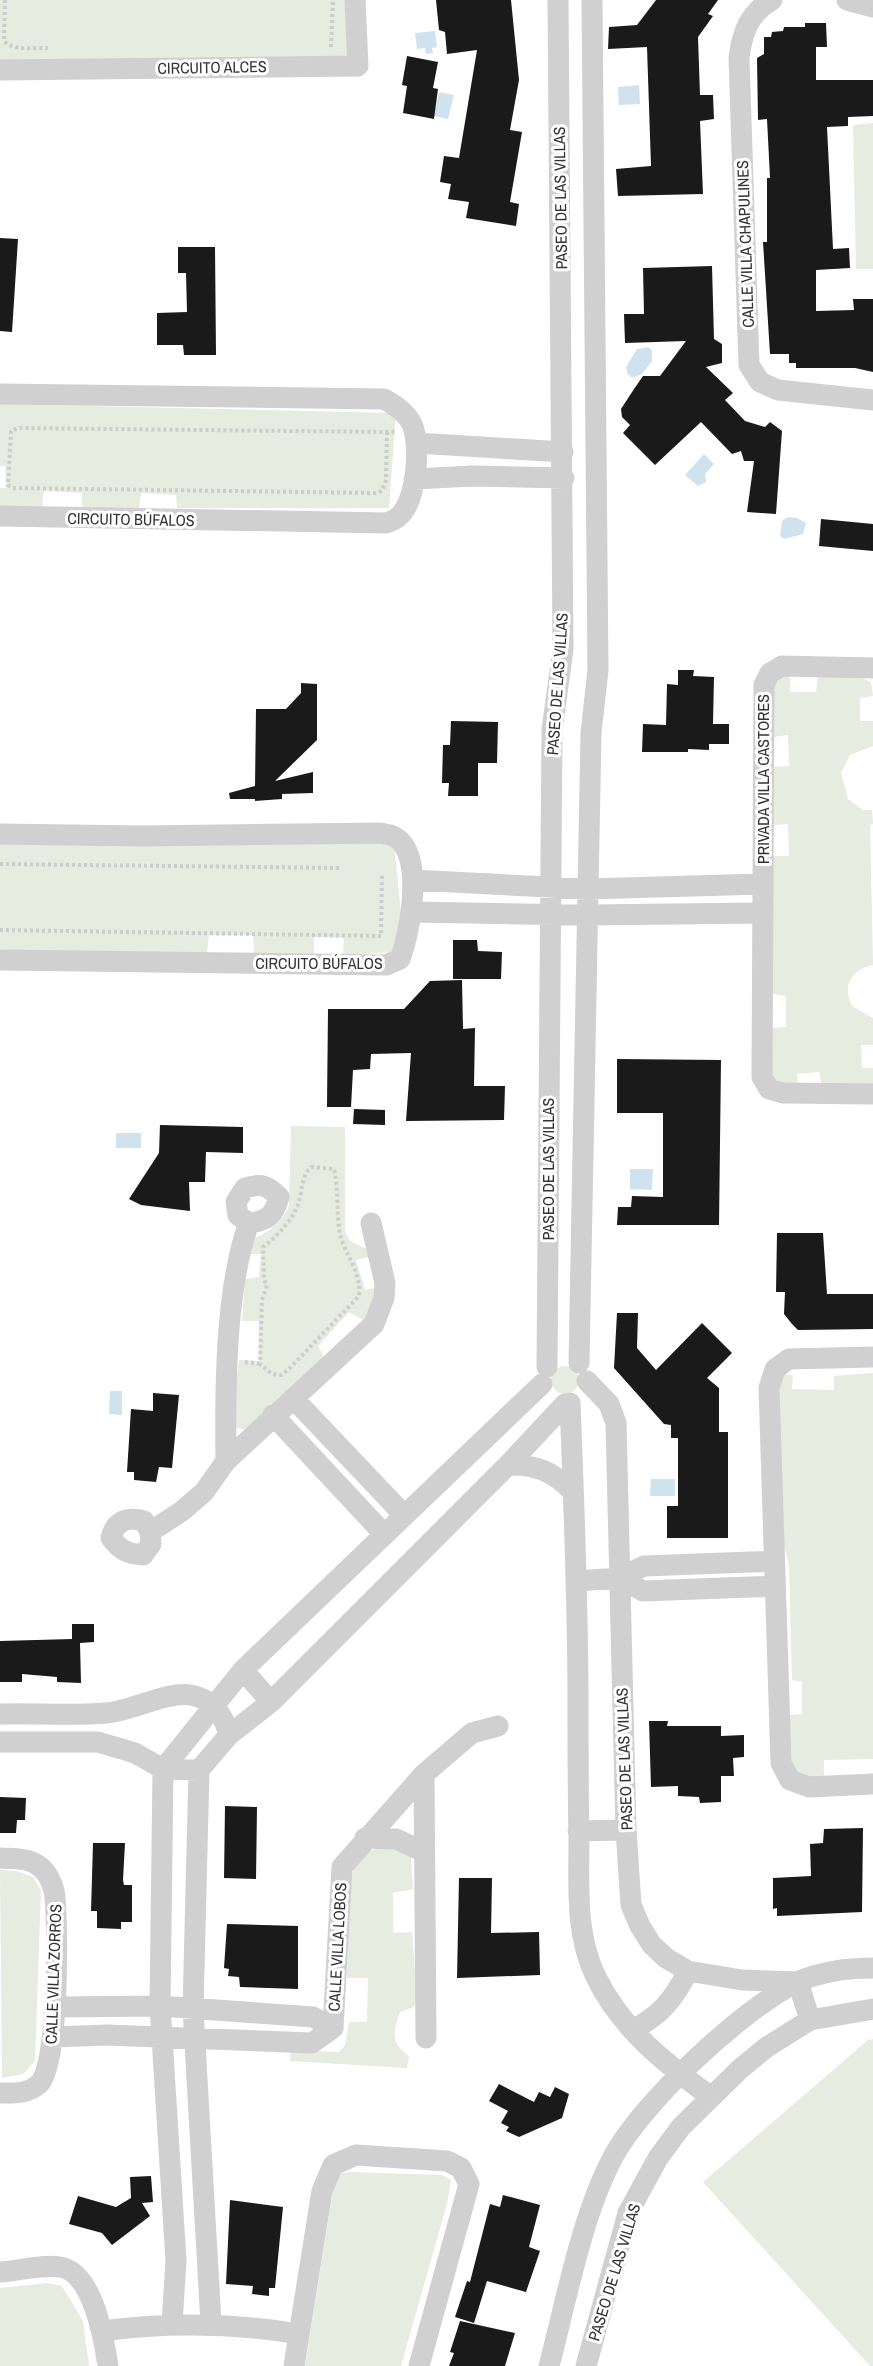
<svg xmlns="http://www.w3.org/2000/svg" width="873" height="2366" font-family="'Archivo Narrow',sans-serif">
  <style>
    .green { fill: #e6ecdf }
    .water { fill: #cfe2ee }
    .building { fill: #1a1a1a }
    .lines { fill: none; stroke-linecap: round; stroke-linejoin: round }
    .path { stroke: #cdcdcd; stroke-width: 4; stroke-dasharray: 3 3; stroke-linecap: butt }
    .minor { stroke: #d0d0d0; stroke-width: 21 }
    .labels { text-anchor: middle; stroke-width: 6; stroke-linejoin: round; paint-order: stroke }
    .street-label { font-size: 16px; fill: #333; stroke: #fff }
  </style>
  <rect width="100%" height="100%" fill="#fff"/>
  <path class="green" d="M0 0H351L352 61 0 63Z
    M873 123V269H856L853 125Z
    M0 404 396 413 389 508H177L176 495 141 493 139 510 82 508V493L44 491 42 506H0V488H6L5 466H0Z
    M787 674 790 678V692H816L818 677H860L871 682 873 696 860 698V721H873V746L850 755 841 773 848 799 863 810H872L873 824 870 825 873 965C853 969 841 985 852 1006L873 1018V1045H861L862 1068H873V1086L822 1087 819 1072 797 1074 798 1088 770 1080 771 1028 786 1027V996L773 994V856H789L788 824 773 825V767L789 766 788 735 774 737V683Z
    M0 841 394 842 402 924 394 952 343 955 344 938 314 937V954L254 953 253 935H209L207 953 0 950Z
    M291 1126 345 1127V1231L350 1241 369 1250V1257L356 1260 365 1290 379 1287 365 1321 349 1312 318 1346 326 1360 249 1430 236 1428 231 1423 239 1360 259 1361V1321H242L245 1279 259 1277 261 1254H249L248 1240C266 1236 282 1222 289 1206Z
    M551 1380a14 14 0 1 1 28 0a14 14 0 1 1-28 0Z
    M873 1373V1759L824 1760V1777L798 1778 790 1762V1715L802 1714V1682L792 1680 789 1566 782 1537 779 1378 782 1374 793 1375 792 1389 834 1390V1376Z
    M387 1845 411 1857 413 1889 393 1893V1933L412 1932 417 1997 414 2007 400 2012C393 2032 390 2043 409 2056L407 2068 290 2061 291 2050 339 2052 345 2045 349 2022H367L368 1978H347L349 1883C354 1863 366 1849 387 1845Z
    M0 1870 16 1871 33 1877 41 1890 35 2061 23 2074 2 2078Z
    M873 2039V2366H870L703 2182 868 2040Z
    M350 2172 442 2175 451 2180 447 2204 401 2366H305L333 2190 340 2173Z
    M48 2283 62 2286 83 2321 89 2366H0V2288Z"/>
  <path class="water" d="M435 31 437 47 432 48 433 53 426 54 425 48 417 49 415 33Z
    M639 85 640 104 619 105 618 87Z
    M439 92 454 95 448 119 434 116Z
    M648 347 652 350V361L642 374 632 378 627 373 626 367 637 349Z
    M704 454 714 464 705 474 706 482 698 486 685 475Z
    M788 517 797 518 806 523 803 534 784 539 780 536 782 521Z
    M116 1133H141V1148H116Z
    M630 1169H653L652 1190 630 1189Z
    M110 1391H122V1415L109 1414Z
    M651 1479H675V1496H650Z"/>
  <path class="building" d="M436 0H511L519 80 510 130 522 132 510 202 519 204 516 226 466 218 469 202 448 199 451 184 440 182 444 156 459 158 477 50 447 54 445 32 439 30Z
    M656 0H718L708 14 713 16 698 37 700 95H713L714 119 700 121 703 194 618 196 616 169 651 166 647 47 608 49 609 27 637 25Z
    M805 23H826L827 47H816V80H873V116L848 117V126L827 127 833 249 849 248 850 268 816 270V311L854 310 853 299H873V372L855 368H796V363H789V354H770L763 242H767V178H770L767 119 758 120 757 58 764 54V37H771L772 32 783 31 784 27H805Z
    M407 56 438 62 433 88 438 89 434 119 403 113 407 86 402 85Z
    M0 238 18 239 12 332 0 331Z
    M178 247H215L216 355H184L183 345H157V313L187 312 186 273H178Z
    M712 266 714 339 722 344V363L706 367 733 393 725 400 745 421 765 427 770 422 782 431 776 514 747 512 754 461H744L741 451 732 454 701 422 655 465 623 433 630 425 622 417 621 409 634 389 643 376H660L686 341 625 343 624 314H644L643 268Z
    M821 519 873 524V551L819 546Z
    M678 670H694L693 676 714 677 713 724H729V744H709V750L688 749V752H642L643 724 666 725 667 684 678 685Z
    M301 683 317 684V740L275 781 313 772V793L282 794V799L255 801V799H230L229 793 255 786 256 709H286L301 693Z
    M451 721 498 722 497 763H478V796H448L449 783H442L443 745H450Z
    M453 940H477L478 951 502 952 501 979H453Z
    M462 980 463 1029 475 1028 474 1086H505L504 1120 406 1121 411 1053 371 1054 370 1069 353 1070 351 1107H327L328 1009H404L430 981Z
    M617 1059 721 1060 719 1225H617L618 1207H631L632 1196 663 1197V1113H617Z
    M354 1109 385 1110V1125L353 1124Z
    M160 1125 243 1127V1153L206 1152 205 1182H189L190 1211 141 1205 129 1199 159 1153Z
    M777 1233H823L827 1294H873V1329L798 1330 792 1324 784 1314 785 1292H776Z
    M617 1313H638L637 1348 656 1370 702 1323 732 1353 707 1378 719 1388V1432H728V1538H667V1506H678V1438H671V1425L664 1424 614 1368Z
    M153 1393 179 1395 172 1468 159 1467 156 1482 134 1480V1472H127L131 1409 153 1411Z
    M72 1624H94V1642L80 1643 81 1683 57 1682V1677L22 1674V1682H0V1641L72 1639Z
    M649 1721H668L667 1726H721V1736L744 1735V1757L733 1758 734 1776H721V1802L700 1803 699 1797 678 1796V1786L651 1787Z
    M0 1797 26 1798 25 1820H17L16 1833H0Z
    M225 1806 257 1807 256 1879 224 1878Z
    M863 1828 862 1912 777 1916V1908L773 1909V1878L811 1876 810 1844 823 1843 824 1829Z
    M93 1843H125L123 1880 124 1885H132V1922H121V1929L97 1928V1911H91Z
    M459 1878H492L491 1933 539 1932 540 1975 457 1978Z
    M227 1924 298 1926V1989L240 1987 239 1977 228 1976 229 1969 224 1968Z
    M499 2084 534 2102 539 2092 550 2097 555 2087 569 2094 562 2118 519 2137 506 2131 509 2127 501 2123 508 2111 489 2101Z
    M151 2176 153 2202 142 2203 150 2216 112 2245 102 2233 69 2224 78 2196 116 2207 131 2198 130 2177Z
    M503 2195 540 2205 529 2247 540 2251 526 2292 487 2281 474 2323 455 2317 467 2281 470 2282 490 2204 500 2207Z
    M230 2200 283 2207 275 2288H269V2296L252 2294 253 2286 226 2284Z
    M460 2321 515 2333 505 2366H449L454 2353 450 2352Z"/>
  <g class="lines">
    <path class="path" d="M5 0 4 41C15 52 34 47 48 48
      M331 47 333 0
      M387 432 386 480 382 491 375 493 13 488 8 485 11 431 18 428 387 432H395
      M0 864 340 868
      M0 930 381 936 382 874
      M311 1167 334 1169C339 1190 336 1213 340 1234 345 1255 362 1273 359 1296L288 1370 281 1375 272 1374 260 1364 262 1300 267 1285 264 1280 263 1247C277 1236 290 1223 297 1207 303 1194 300 1177 311 1167Z
      M245 1362 260 1364"/>
    <path class="minor" d="M772 0C749 13 742 33 739 58L749 365 760 382 778 390 873 400
      M847 0 873 7
      M0 70 358 66 355 0
      M0 394 384 399C395 405 406 412 412 424 421 445 417 502 398 517 395 520 389 522 386 523L0 516
      M416 443 563 452
      M414 479 473 476 564 478
      M873 668 782 666 770 673 764 685 762 1077 769 1089 783 1093 873 1094
      M0 834 142 836 380 833C384 834 390 834 393 836 426 851 410 933 400 959L386 965 0 960
      M413 880 587 889 763 884
      M411 912 586 915 762 913
      M873 1357 789 1359 775 1369 769 1388 781 1763 790 1780 809 1787 873 1784
      M579 1363 591 733 598 670 592 0
      M547 1367 552 730 563 649 558 0
      M587 1381 609 1404 616 1423 626 1830 631 1905 640 1926 652 1945 666 1958 688 1971 742 1980 798 1982 810 2020
      M293 1398 404 1515
      M570 1403C574 1503 578 1602 578 1702 578 1748 578 1793 579 1839 579 1885 575 1935 596 1977 622 2030 665 2063 711 2097
      M273 1415 384 1534
      M226 1461C225 1392 225 1288 249 1223 268 1221 274 1215 279 1197 267 1185 261 1183 245 1188L236 1202 238 1215 249 1223
      M508 1465C536 1464 554 1472 573 1492
      M150 1532 151 1544 143 1555C128 1554 120 1550 111 1538 115 1521 127 1516 144 1521L150 1532 182 1511 204 1492 226 1461 374 1324 384 1298 385 1283 371 1223
      M619 1578 643 1591 775 1586
      M577 1581 619 1578 644 1566 774 1561
      M243 1670 271 1702
      M0 1714C35 1713 71 1716 106 1713 132 1711 167 1691 191 1695 212 1699 224 1715 229 1735
      M0 1742H98L135 1753 163 1769 199 1770
      M199 1770 193 2009 211 2323
      M199 1770 229 1735 271 1702 508 1465 565 1404
      M424 1774 426 2038
      M578 1831 626 1830
      M365 1838 396 1839 424 1852
      M0 1858C17 1859 34 1857 46 1873 50 1878 55 1891 55 1898 58 1929 59 2065 39 2084 28 2094 14 2093 0 2093
      M55 2007 160 2006 313 2017 333 2028
      M333 2028 342 1867 424 1774 472 1733 498 1726
      M632 2030C660 2016 674 1999 688 1971
      M53 2037 107 2035 312 2043 333 2028
      M0 2272C18 2271 42 2264 60 2267 93 2272 104 2339 108 2366
      M172 2324 176 2261 160 2006 163 1769 243 1670 542 1384
      M102 2331C169 2322 233 2323 299 2334
      M294 2366 322 2191 333 2165 356 2155 447 2161 461 2168 469 2184 419 2366
      M549 2366C566 2302 581 2219 611 2161 639 2105 741 2010 797 1982 820 1972 848 1968 873 1968
      M586 2366 628 2213 658 2158 681 2127 740 2069 767 2047 810 2020 873 2009"/>
  </g>
  <g class="labels">
    <g class="street-label">
      <text transform="translate(212 67) rotate(-1)" y="6">CIRCUITO ALCES</text>
      <text transform="translate(560 198) rotate(-91)" y="6">PASEO DE LAS VILLAS</text>
      <text transform="translate(745 244) rotate(-92)" y="6">CALLE VILLA CHAPULINES</text>
      <text transform="translate(131 519) rotate(1)" y="6">CIRCUITO BÚFALOS</text>
      <text transform="translate(557 684) rotate(-86)" y="6">PASEO DE LAS VILLAS</text>
      <text transform="translate(763 779) rotate(-90)" y="6">PRIVADA VILLA CASTORES</text>
      <text x="319" y="969">CIRCUITO BÚFALOS</text>
      <text transform="translate(548 1169) rotate(-90)" y="6">PASEO DE LAS VILLAS</text>
      <text transform="translate(624 1759) rotate(-92)" y="6">PASEO DE LAS VILLAS</text>
      <text transform="translate(337 1947) rotate(-87)" y="6">CALLE VILLA LOBOS</text>
      <text transform="translate(53 1974) rotate(-88)" y="6">CALLE VILLA ZORROS</text>
      <text transform="translate(614 2272) rotate(-73)" y="6">PASEO DE LAS VILLAS</text>
    </g>
  </g>
</svg>
